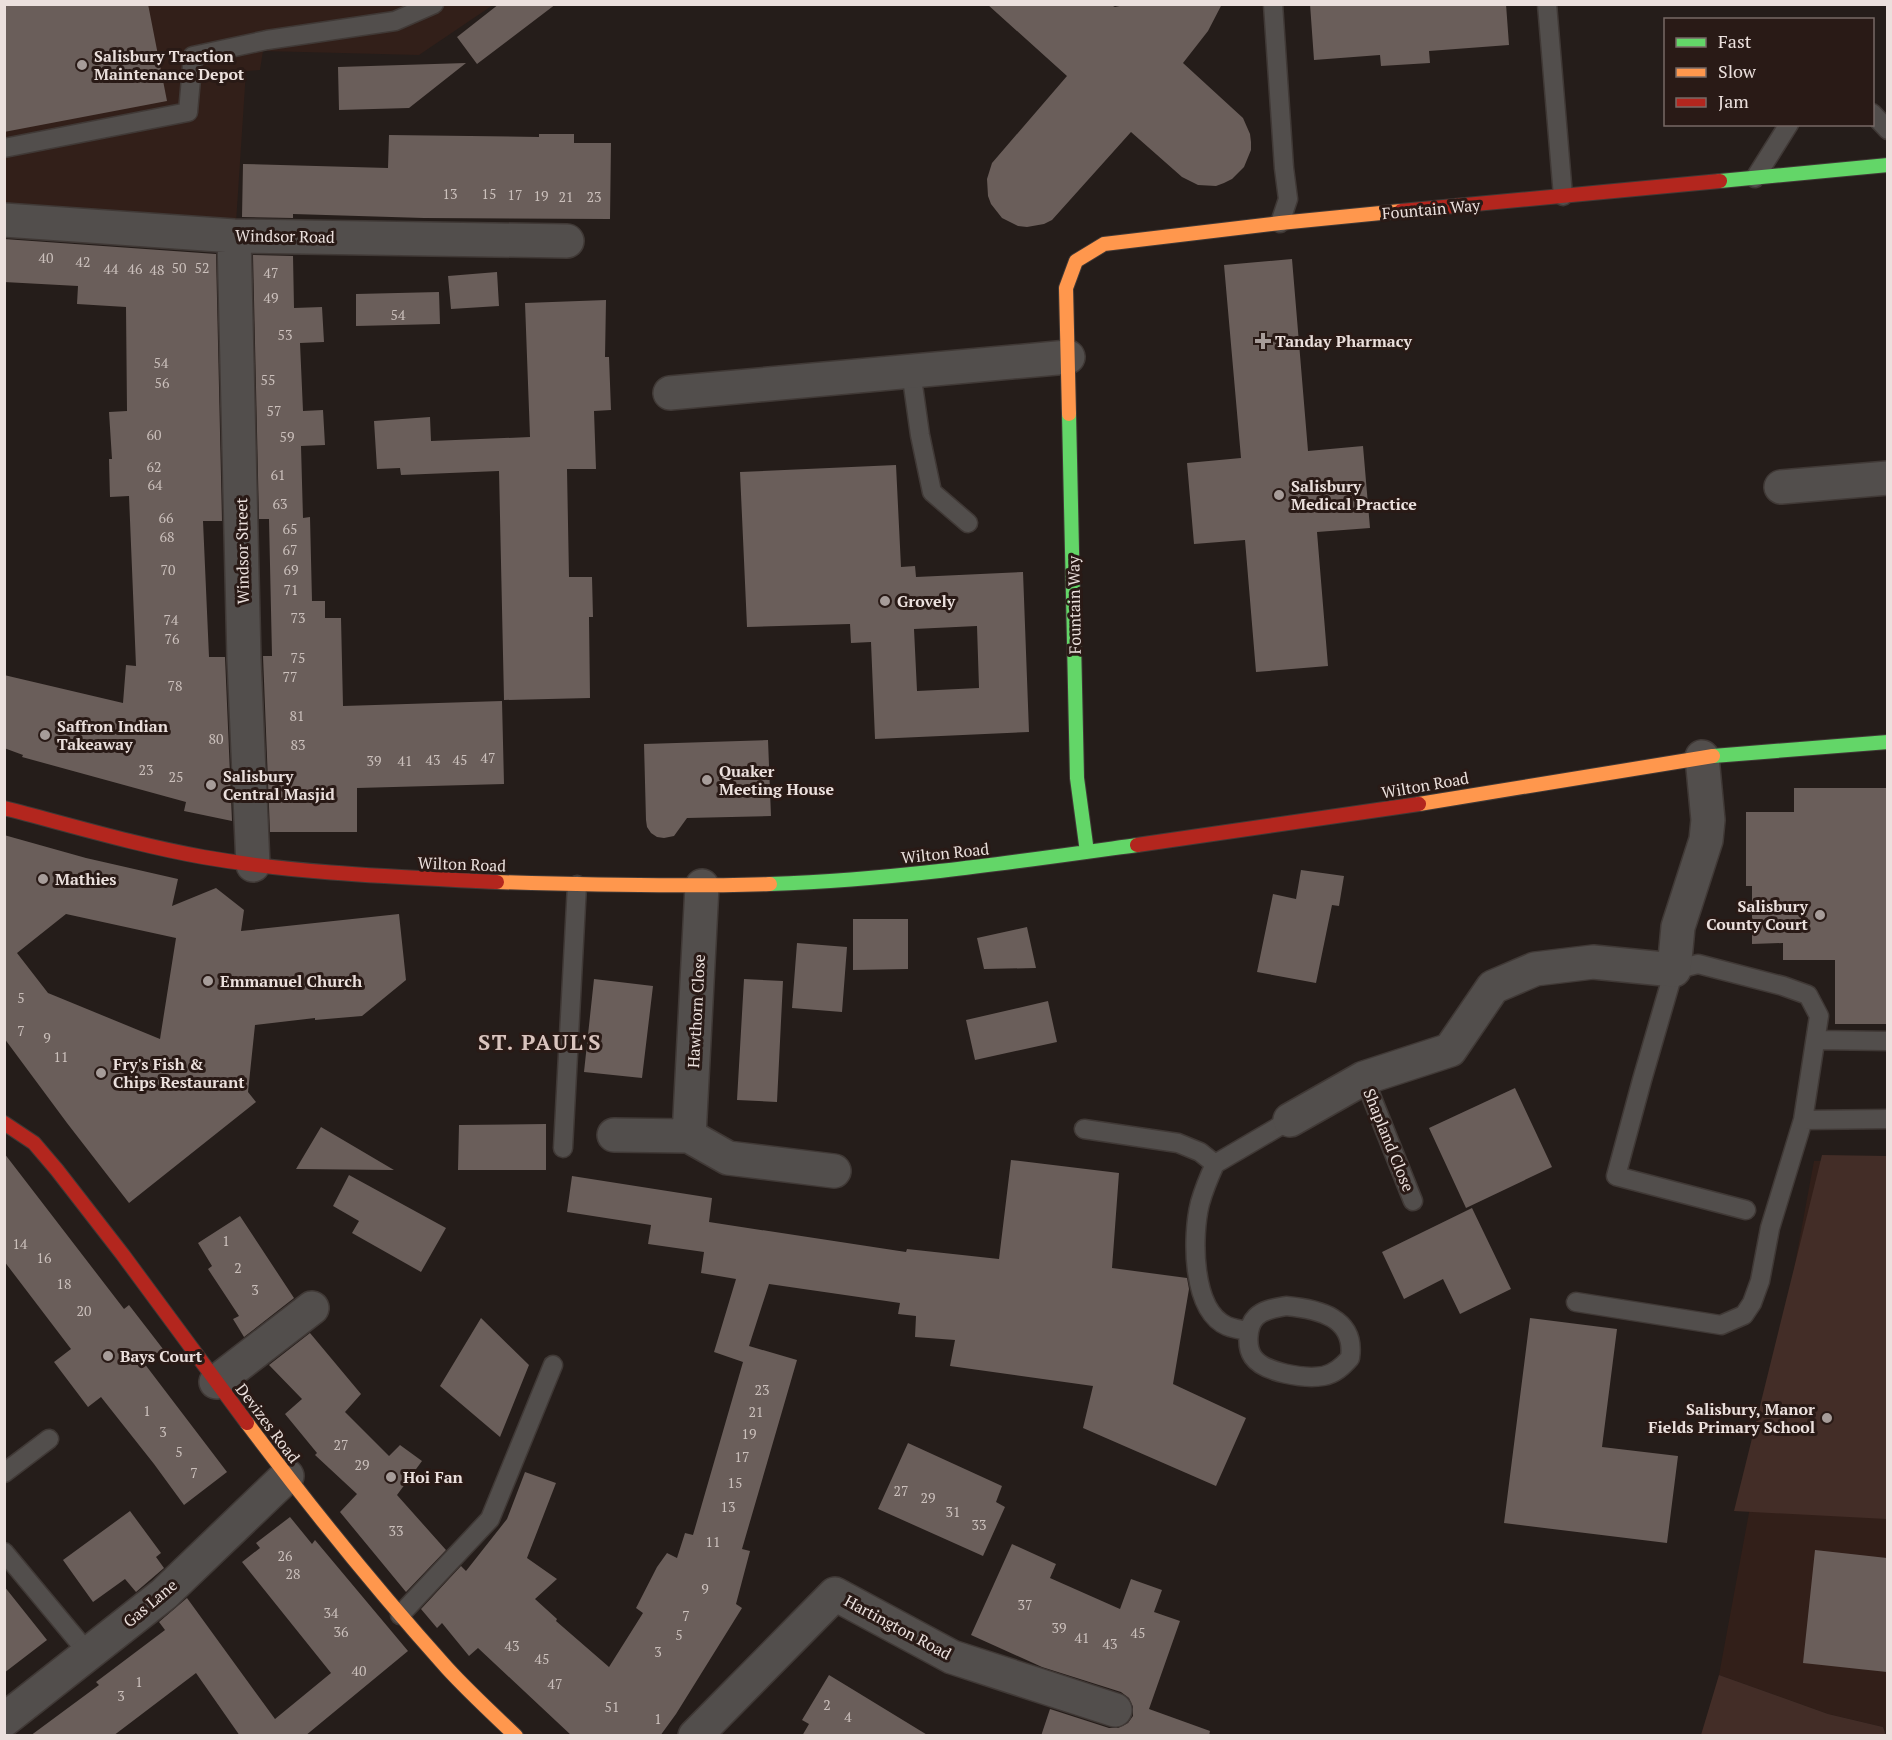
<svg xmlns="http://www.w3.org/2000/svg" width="1892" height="1740" font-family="'PT Serif',serif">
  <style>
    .built { fill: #321f19 }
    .green { fill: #432d27 }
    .building { fill: #6a5e5a; fill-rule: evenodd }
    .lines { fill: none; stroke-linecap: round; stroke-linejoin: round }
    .lane-casing { stroke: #403936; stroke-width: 21 }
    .street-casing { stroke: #403936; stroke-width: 36 }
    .fast-casing { stroke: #403936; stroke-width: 16 }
    .slow-casing { stroke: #403936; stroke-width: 16 }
    .jam-casing { stroke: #403936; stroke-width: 16 }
    .lane { stroke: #524e4c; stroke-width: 18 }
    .street { stroke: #524e4c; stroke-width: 33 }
    .fast { stroke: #63d668; stroke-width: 14 }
    .slow { stroke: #ff974d; stroke-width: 14 }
    .jam { stroke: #b3261e; stroke-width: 14 }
    .poi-dot { fill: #a69c99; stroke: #291a16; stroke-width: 2 }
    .labels { text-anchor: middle; stroke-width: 6; stroke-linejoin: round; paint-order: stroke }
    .number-label { font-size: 14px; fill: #cbc0bc }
    .poi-label { font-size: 16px; font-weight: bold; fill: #ebe0dd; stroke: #291a16; text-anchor: start }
    .street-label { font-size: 16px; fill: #ebe0dd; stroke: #291a16 }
    .district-label { font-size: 22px; font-weight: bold; letter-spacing: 1.5px; fill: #d9c4be; stroke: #291a16 }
  </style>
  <rect width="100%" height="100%" fill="#251d1a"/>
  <path class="built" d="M4 5H493L419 55 263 51 260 70 246 71 236 223 5 205Z
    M1814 1161H1887V1735L1883 1727 1828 1714 1719 1675Z"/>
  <path class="green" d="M1822 1155 1887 1156V1519L1734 1511Z
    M1719 1675 1828 1714 1883 1727 1886 1735H1701Z"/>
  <path class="building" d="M4 4H148L167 101 4 132Z
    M499 4H556L477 64 457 37Z
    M987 4H1109L1115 7 1129 4H1222L1208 31 1183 63 1243 118 1250 134 1251 142V150L1244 167 1232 179 1224 183 1216 186 1198 185 1182 177 1131 132 1052 220 1044 224 1027 227 1018 226 1002 218 991 204 988 196 987 179 992 163 1067 76Z
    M1310 4H1506L1509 45 1429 51 1430 63 1381 66 1380 55 1314 60Z
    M466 63 409 108 339 110 338 67Z
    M539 134H574V143H611L610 219 424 218 293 214V218L242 217 243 164 388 168 389 135 539 137Z
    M4 239 216 254 222 521H203L209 657H225L232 821 184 811 186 802 22 757 23 755 4 748V675L123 703 126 665 136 666 129 496 110 497 109 459H112L109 412 127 411 126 307 77 304 78 286 4 282Z
    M253 255 293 256 294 308 322 307 324 342 300 343 303 411 323 410 325 445 301 446 303 518 310 517 312 601H325V618H341L343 706 502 701 504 784 357 788V832H270L263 656H272L269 519H259Z
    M1292 259 1308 451 1363 446 1370 528 1317 532 1328 666 1256 672 1245 540 1194 544 1187 463 1241 458 1224 265Z
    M497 272 499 306 451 309 448 276Z
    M439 292 440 324 356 326V294Z
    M606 300 605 357H609L611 410 594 411 596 469H567L569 577H592L593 617H589L590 698 504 700 499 471 401 475 400 468 377 469 374 421 430 417 431 441 530 437 525 303Z
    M896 465 901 567 915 566 916 577 1023 572 1029 732 875 739 871 642 851 643 850 624 747 627 740 472ZM977 626 979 688 917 691 914 629Z
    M768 740 771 816 687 818 674 836 664 838 657 837 651 833 647 827 646 820 644 744Z
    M1794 788H1887V1024H1835V960H1783V943L1752 944V886H1746V812H1794Z
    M4 835 86 858 178 879 172 906 216 888 244 910 241 931 399 914 406 980 362 1016 315 1020V1018L255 1025 248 1092 256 1102 129 1203 67 1123 4 1038ZM66 914 176 938 160 1039 48 993 17 953Z
    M1301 870 1344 876 1339 906 1332 905 1316 983 1257 972 1273 894 1296 899Z
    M853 919H908V969L853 970Z
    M1027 927 1036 968 984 969 977 938Z
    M797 943 847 947 842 1012 792 1008Z
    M594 979 653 986 642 1078 584 1072Z
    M744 979 783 981 777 1102 737 1100Z
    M1048 1001 1057 1042 975 1060 966 1020Z
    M1515 1088 1552 1167 1466 1208 1429 1128Z
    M546 1124V1170H458L459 1125Z
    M321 1127 394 1170 296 1169Z
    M4 1153 124 1309 129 1305 163 1349 144 1363 227 1472 184 1505 154 1464 101 1397 88 1407 54 1362 71 1349 4 1261Z
    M1011 1160 1119 1173 1112 1268 1187 1278 1189 1289 1173 1384 1246 1418 1216 1486 1083 1428 1093 1386 950 1366 955 1340 915 1337 916 1316 898 1314 900 1303 769 1284 749 1346 797 1360 742 1549 750 1551 736 1604 742 1608 676 1714 660 1736H572L478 1648 469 1656 442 1623 437 1628 421 1609 461 1566 466 1571 507 1519 525 1472 556 1483 527 1558 557 1579 535 1599 557 1619 556 1621 609 1667 643 1613 636 1608 657 1567 667 1553 677 1558 685 1533 693 1535 743 1362 714 1352 736 1279 701 1273 704 1252 648 1244 651 1225 567 1212 572 1176 712 1198 709 1222 906 1252 907 1249 999 1259Z
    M349 1175 446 1228 421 1272 352 1233 359 1221 333 1206Z
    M1472 1208 1511 1289 1460 1314 1443 1279 1404 1299 1382 1252Z
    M240 1216 294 1298 244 1337 233 1319 239 1316 208 1269 212 1266 198 1243Z
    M481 1318 529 1365 500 1437 440 1386Z
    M1530 1318 1617 1329 1602 1447 1678 1456 1667 1543 1504 1523Z
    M310 1333 361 1394 345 1412 389 1456 400 1445 422 1461 397 1495 446 1550 406 1592 340 1512 357 1494 315 1455 317 1453 285 1414 302 1399 269 1365Z
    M908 1443 1002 1486 996 1502 1005 1507 983 1556 878 1509Z
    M130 1511 161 1553 156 1557 164 1568 136 1592 125 1579 93 1602 63 1560Z
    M290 1517 312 1544 315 1540 408 1651 305 1736H240L196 1673 113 1736H30L99 1685 96 1682 165 1630 159 1622 187 1598 275 1719 331 1673 242 1562 260 1548 256 1543Z
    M1012 1544 1056 1564 1050 1578 1120 1609 1131 1579 1162 1590 1154 1612 1180 1621 1149 1709 1210 1731 1209 1736H1041L1050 1709 1109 1728H1118L1128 1723 1133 1716V1707L1129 1698 1121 1692 1042 1667 971 1635Z
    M1815 1550 1887 1558V1672L1803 1663Z
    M4 1586 47 1640 4 1673Z
    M829 1675 852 1689 929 1736H802L809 1724 802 1720Z"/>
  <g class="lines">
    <g class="lane-casing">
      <path id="lane" d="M1273 4 1284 168 1288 199 1280 223
        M1547 4 1563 196
        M1872 113 1888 130
        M4 148 188 112 193 56 267 40 395 21 434 4
        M1755 178 1789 124
        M911 371 920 435 932 492 968 523
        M1816 1040 1888 1041
        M1364 1078 1413 1201
        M1803 1120 1888 1119
        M1084 1129 1178 1143 1200 1152 1215 1164C1209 1177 1204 1189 1200 1203 1192 1235 1191 1310 1227 1326 1234 1329 1242 1330 1249 1331
        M563 1148 577 885
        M1215 1164 1290 1120
        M1576 1302 1721 1325 1744 1315 1752 1303 1760 1281 1770 1228 1803 1120 1819 1016 1808 995 1783 986 1698 964 1674 970 1642 1080 1616 1176 1746 1210
        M1286 1306C1319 1309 1356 1318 1350 1358 1343 1366 1335 1374 1323 1376 1305 1379 1264 1373 1253 1357 1246 1347 1247 1326 1256 1317 1264 1309 1276 1308 1286 1306Z
        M4 1473 49 1439
        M4 1552 88 1653
        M400 1615 490 1519 553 1365"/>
    </g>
    <g class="street-casing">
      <path id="street" d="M4 220 234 236 567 241
        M234 236 244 660 253 865
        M670 393 1068 357
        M1781 487 1888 478
        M702 886 689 1136 728 1158 834 1171
        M1290 1120 1364 1078 1450 1050 1493 987 1535 969 1593 962 1674 970 1678 927 1706 840 1708 820 1702 757
        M614 1135 689 1136
        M216 1382 312 1308
        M4 1720 164 1594 287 1476
        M695 1736 835 1594 952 1657 1115 1710"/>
    </g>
    <g class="fast-casing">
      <path id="fast" d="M1720 181 1888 165
        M1069 414 1077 778 1087 852
        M1713 756 1888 742
        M770 884C893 880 1015 862 1137 845"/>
    </g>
    <g class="slow-casing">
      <path id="slow" d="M1069 414 1066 288 1076 261 1104 244 1280 223 1401 211
        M1419 804 1713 756
        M497 882C588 885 679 887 770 884
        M247 1423C310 1507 377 1590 447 1668 469 1692 493 1714 516 1736"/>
    </g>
    <g class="jam-casing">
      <path id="jam" d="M1401 211 1720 181
        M4 808C70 825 136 845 203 857 300 874 399 877 497 882
        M1137 845 1419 804
        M4 1123 34 1143 57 1170 123 1255 247 1423"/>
    </g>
    <use href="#lane" class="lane"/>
    <use href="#street" class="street"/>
    <use href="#fast" class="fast"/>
    <use href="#slow" class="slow"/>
    <use href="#jam" class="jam"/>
  </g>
  <g class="poi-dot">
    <circle cx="82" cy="65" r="6"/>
    <path d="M1260 332h6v6h6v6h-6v6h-6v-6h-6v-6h6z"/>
    <circle cx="1279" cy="495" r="6"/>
    <circle cx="885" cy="601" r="6"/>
    <circle cx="45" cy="735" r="6"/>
    <circle cx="707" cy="780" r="6"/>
    <circle cx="211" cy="785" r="6"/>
    <circle cx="43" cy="879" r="6"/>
    <circle cx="1820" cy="915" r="6"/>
    <circle cx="208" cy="981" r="6"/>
    <circle cx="101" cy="1073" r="6"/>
    <circle cx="108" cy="1356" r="6"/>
    <circle cx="1827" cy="1418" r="6"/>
    <circle cx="391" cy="1477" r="6"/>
  </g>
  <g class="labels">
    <g class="number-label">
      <text x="450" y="199">13</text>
      <text x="489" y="199">15</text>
      <text x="515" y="200">17</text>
      <text x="541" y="201">19</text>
      <text x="566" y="202">21</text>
      <text x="594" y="202">23</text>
      <text x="46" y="263">40</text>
      <text x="83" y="267">42</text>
      <text x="179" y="273">50</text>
      <text x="202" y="273">52</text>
      <text x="111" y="274">44</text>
      <text x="135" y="274">46</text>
      <text x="157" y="275">48</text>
      <text x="271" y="278">47</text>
      <text x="271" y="303">49</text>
      <text x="398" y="320">54</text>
      <text x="285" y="340">53</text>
      <text x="161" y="368">54</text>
      <text x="268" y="385">55</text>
      <text x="162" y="388">56</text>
      <text x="274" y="416">57</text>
      <text x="154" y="440">60</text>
      <text x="287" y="442">59</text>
      <text x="154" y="472">62</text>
      <text x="278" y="480">61</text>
      <text x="155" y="490">64</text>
      <text x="280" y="509">63</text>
      <text x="166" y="523">66</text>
      <text x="290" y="534">65</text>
      <text x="167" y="542">68</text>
      <text x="290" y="555">67</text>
      <text x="168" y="575">70</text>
      <text x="291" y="575">69</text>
      <text x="291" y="595">71</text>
      <text x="298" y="623">73</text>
      <text x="171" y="625">74</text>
      <text x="172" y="644">76</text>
      <text x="298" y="663">75</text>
      <text x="290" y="682">77</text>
      <text x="175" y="691">78</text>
      <text x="297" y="721">81</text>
      <text x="216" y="744">80</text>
      <text x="298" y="750">83</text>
      <text x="488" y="763">47</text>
      <text x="433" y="765">43</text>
      <text x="460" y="765">45</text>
      <text x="374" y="766">39</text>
      <text x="405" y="766">41</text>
      <text x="146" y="775">23</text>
      <text x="176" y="782">25</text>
      <text x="21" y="1003">5</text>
      <text x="21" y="1036">7</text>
      <text x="47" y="1043">9</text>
      <text x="61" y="1062">11</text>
      <text x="226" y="1246">1</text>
      <text x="20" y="1249">14</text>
      <text x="44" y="1263">16</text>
      <text x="238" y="1273">2</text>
      <text x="64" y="1289">18</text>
      <text x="255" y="1295">3</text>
      <text x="84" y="1316">20</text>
      <text x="762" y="1395">23</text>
      <text x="147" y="1416">1</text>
      <text x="756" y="1417">21</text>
      <text x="163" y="1437">3</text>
      <text x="749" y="1439">19</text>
      <text x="341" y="1450">27</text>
      <text x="179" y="1457">5</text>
      <text x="742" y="1462">17</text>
      <text x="362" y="1470">29</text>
      <text x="194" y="1478">7</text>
      <text x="735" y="1488">15</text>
      <text x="901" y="1496">27</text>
      <text x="928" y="1503">29</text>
      <text x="728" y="1512">13</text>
      <text x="953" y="1517">31</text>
      <text x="979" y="1530">33</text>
      <text x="396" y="1536">33</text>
      <text x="713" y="1547">11</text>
      <text x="285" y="1561">26</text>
      <text x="293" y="1579">28</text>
      <text x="705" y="1594">9</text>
      <text x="1025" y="1610">37</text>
      <text x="331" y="1618">34</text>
      <text x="686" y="1621">7</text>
      <text x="1059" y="1633">39</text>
      <text x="341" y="1637">36</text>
      <text x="1138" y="1638">45</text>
      <text x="679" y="1640">5</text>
      <text x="1082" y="1643">41</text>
      <text x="1110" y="1649">43</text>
      <text x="512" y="1651">43</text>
      <text x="658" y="1657">3</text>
      <text x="542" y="1664">45</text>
      <text x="359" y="1676">40</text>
      <text x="139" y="1687">1</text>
      <text x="555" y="1689">47</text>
      <text x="121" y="1701">3</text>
      <text x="827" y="1710">2</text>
      <text x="612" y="1712">51</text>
      <text x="848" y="1722">4</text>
      <text x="658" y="1724">1</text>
    </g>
    <g class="poi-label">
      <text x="94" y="62">Salisbury Traction<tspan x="94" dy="18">Maintenance Depot</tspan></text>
      <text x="1275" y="347">Tanday Pharmacy</text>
      <text x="1291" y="492">Salisbury<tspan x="1291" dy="18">Medical Practice</tspan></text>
      <text x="897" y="607">Grovely</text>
      <text x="57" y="732">Saffron Indian<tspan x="57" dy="18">Takeaway</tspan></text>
      <text x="719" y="777">Quaker<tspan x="719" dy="18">Meeting House</tspan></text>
      <text x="223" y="782">Salisbury<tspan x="223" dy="18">Central Masjid</tspan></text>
      <text x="55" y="885">Mathies</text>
      <text x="1808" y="912" text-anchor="end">Salisbury<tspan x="1808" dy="18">County Court</tspan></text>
      <text x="220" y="987">Emmanuel Church</text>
      <text x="113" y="1070">Fry's Fish &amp;<tspan x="113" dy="18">Chips Restaurant</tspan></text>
      <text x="120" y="1362">Bays Court</text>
      <text x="1815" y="1415" text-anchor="end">Salisbury, Manor<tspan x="1815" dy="18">Fields Primary School</tspan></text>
      <text x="403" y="1483">Hoi Fan</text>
    </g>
    <g class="street-label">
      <text transform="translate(1431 209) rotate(-5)" y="6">Fountain Way</text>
      <text transform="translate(285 236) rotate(1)" y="6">Windsor Road</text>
      <text transform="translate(242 551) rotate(-91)" y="6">Windsor Street</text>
      <text transform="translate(1074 605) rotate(-91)" y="6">Fountain Way</text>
      <text transform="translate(1425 785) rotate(-10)" y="6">Wilton Road</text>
      <text transform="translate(945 853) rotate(-6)" y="6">Wilton Road</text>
      <text transform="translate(462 864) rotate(2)" y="6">Wilton Road</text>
      <text transform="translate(696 1011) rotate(-87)" y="6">Hawthorn Close</text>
      <text transform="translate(1389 1140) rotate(68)" y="6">Shapland Close</text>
      <text transform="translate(268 1423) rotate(53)" y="6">Devizes Road</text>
      <text transform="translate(150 1603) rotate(-40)" y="6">Gas Lane</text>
      <text transform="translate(898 1627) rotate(28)" y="6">Hartington Road</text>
    </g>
    <g class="district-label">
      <text x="540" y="1050">ST. PAUL'S</text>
    </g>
  </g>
  <rect width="1892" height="1740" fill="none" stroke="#ebe0dd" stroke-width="12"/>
  <rect x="1664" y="18" width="210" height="108" fill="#291a16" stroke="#776966" stroke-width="1.5"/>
  <rect x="1676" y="38" width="30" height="9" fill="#63d668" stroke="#776966" stroke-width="1.5"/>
  <text x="1718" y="48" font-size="18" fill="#ebe0dd">Fast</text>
  <rect x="1676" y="68" width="30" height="9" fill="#ff974d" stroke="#776966" stroke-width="1.5"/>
  <text x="1718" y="78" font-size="18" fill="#ebe0dd">Slow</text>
  <rect x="1676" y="98" width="30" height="9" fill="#b3261e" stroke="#776966" stroke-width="1.5"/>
  <text x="1718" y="108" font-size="18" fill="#ebe0dd">Jam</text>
</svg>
